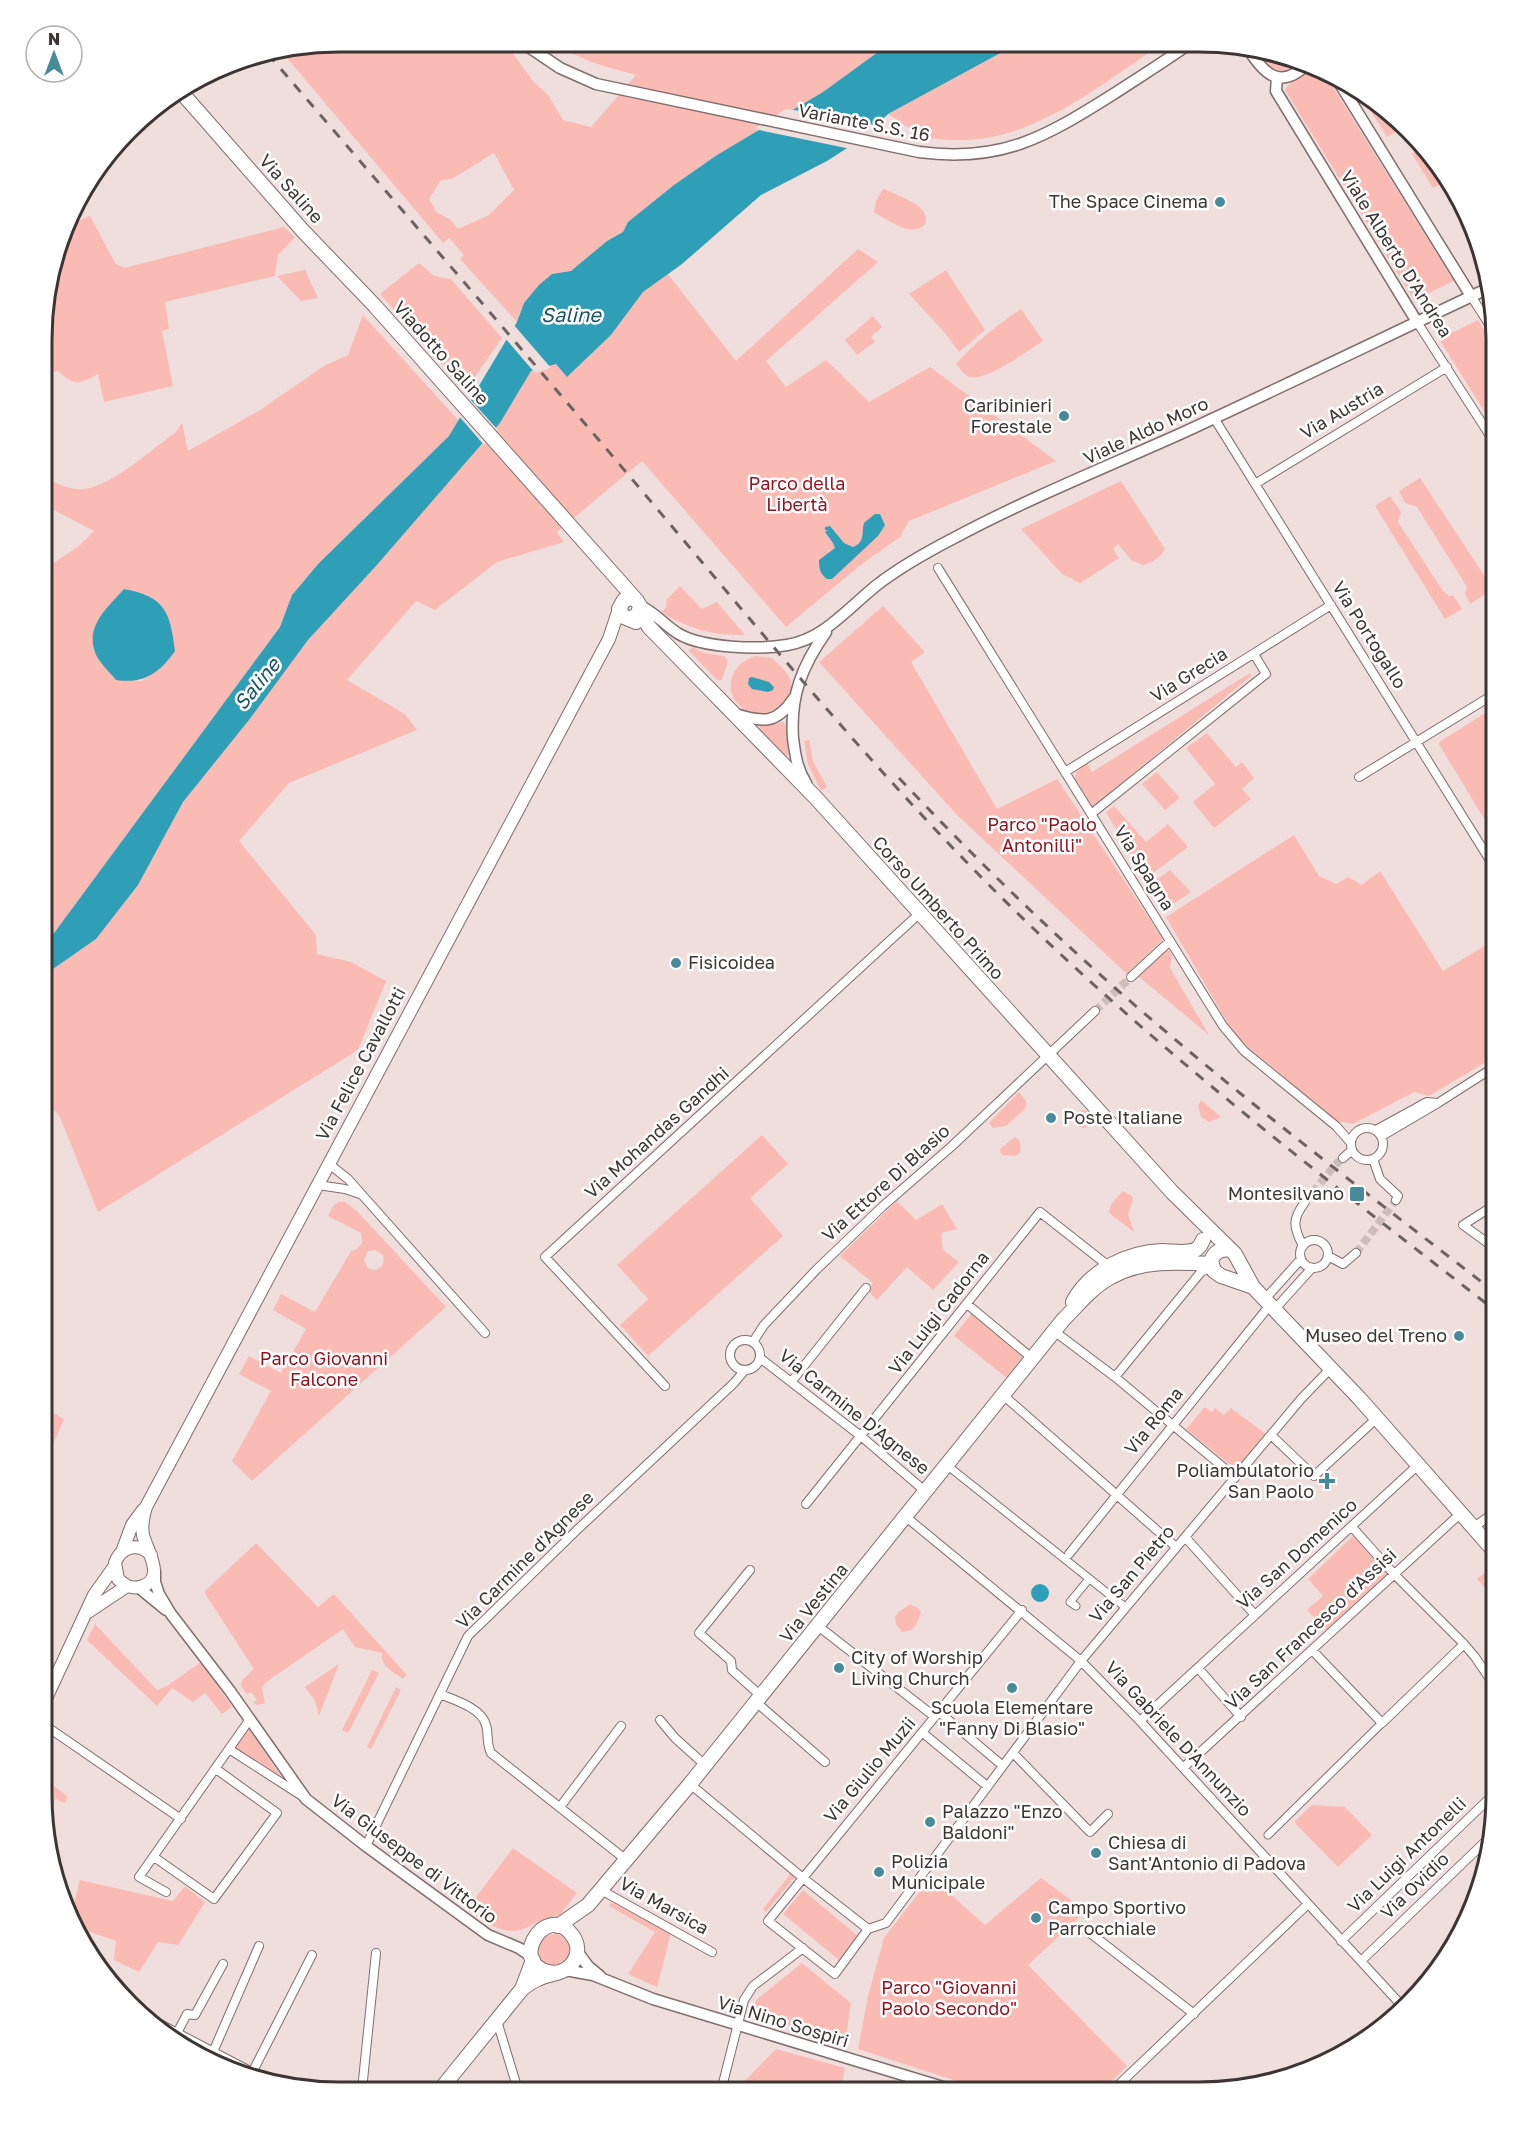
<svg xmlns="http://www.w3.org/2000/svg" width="1538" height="2134" font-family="'Golos Text',sans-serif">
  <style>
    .green { fill: #fabbb5; fill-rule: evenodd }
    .water { fill: #2f9fb7 }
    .pier { fill: #f0dedc }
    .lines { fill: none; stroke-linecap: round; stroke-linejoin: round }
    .minor-tunnel { stroke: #ccbcba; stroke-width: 8; stroke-dasharray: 8 4; stroke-linecap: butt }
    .pedestrian-casing { stroke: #7f6e6d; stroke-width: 9 }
    .minor-casing { stroke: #7f6e6d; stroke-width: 10 }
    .tertiary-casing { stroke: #7f6e6d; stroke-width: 13 }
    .secondary-casing { stroke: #7f6e6d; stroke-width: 14 }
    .primary-casing { stroke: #7f6e6d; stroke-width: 16 }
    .pedestrian { stroke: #fff; stroke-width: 7 }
    .minor { stroke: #fff; stroke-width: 8 }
    .tertiary { stroke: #fff; stroke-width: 10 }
    .secondary { stroke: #fff; stroke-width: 12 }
    .primary { stroke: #fff; stroke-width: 14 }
    .rail { stroke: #6c6261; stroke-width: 3; stroke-dasharray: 10 10; stroke-linecap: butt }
    .poi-dot { fill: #478a9a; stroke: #fff; stroke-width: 2 }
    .labels { text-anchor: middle; stroke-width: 5; stroke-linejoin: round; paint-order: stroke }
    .street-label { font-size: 18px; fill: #3c3534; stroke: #fff }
    .poi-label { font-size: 18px; fill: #3c3534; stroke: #fff; text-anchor: start }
    .park-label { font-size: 18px; fill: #90121c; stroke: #fff }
    .water-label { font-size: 20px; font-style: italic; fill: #195562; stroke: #fff }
    .rim { fill: none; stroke: #3c3534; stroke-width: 3 }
  </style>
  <rect width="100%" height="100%" fill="#f0dedc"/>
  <path class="green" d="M339 42H402L403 44 406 42H505L532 80 548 95 563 120 591 127 636 75C607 67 580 61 556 43L889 44 823 92 717 155 674 185 628 222 623 232 607 241 571 271 552 274 524 303 517 322 460 259 464 255 449 238 443 243 282 52ZM494 153 514 190 489 215 458 229 450 219 437 213 429 199 441 180 452 179Z
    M1017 44H1162C1100 85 1032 143 954 140 945 140 932 139 923 136 911 131 899 121 888 114Z
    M1251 48 1300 61C1279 84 1266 66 1251 48Z
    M1319 68 1323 71 1454 281 1414 300 1285 90C1289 82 1310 69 1319 68Z
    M1358 91 1385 108 1384 109 1397 131 1387 137Z
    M1424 146 1447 180 1433 188 1412 154Z
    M883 189C894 193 907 199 917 205 933 217 927 232 908 229 899 228 882 217 874 212L876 201Z
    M90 216 115 263 124 268 284 227 295 237 278 255 275 276 165 302 169 329 162 331 173 386 104 402 98 374C80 384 73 386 58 371L44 374 45 300 70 224Z
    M858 249 878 262 766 361 786 387 826 360 869 402 930 367 980 404 981 409 990 415H994L1056 461 909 521 900 537 863 563 786 627 642 461 557 532 564 542 497 562 435 610 416 601 347 680 405 714 417 730 289 783 239 841 316 935 317 954 351 962 386 981 358 1050 98 1212 60 1117 43 1098V976L96 939 138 885 183 802 249 720 308 640 376 566 500 423 531 371 556 363 567 377 611 335 643 292 667 273 736 361Z
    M419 263 434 276 451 279 502 338 466 390 380 294Z
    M305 270 318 298 301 301 277 276Z
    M946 270 985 330 959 352 945 333 909 294Z
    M1021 309 1043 341C1027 351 987 381 970 377 964 376 960 368 956 364 975 342 998 325 1021 309Z
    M363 315 459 421 449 436 319 563 292 595 280 627 43 948 44 570 80 545 94 531 44 505V478C56 483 72 491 85 489 113 485 152 449 176 432L182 423 188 451 260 410 324 366 348 355ZM124 589C166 596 170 612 174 651L168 661 142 681 116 679 94 650V629Z
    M873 316 882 327 871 337 875 342 857 355 845 340Z
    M1478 320 1496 350V430L1439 339Z
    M1420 478 1493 589 1470 604 1465 594 1467 587 1417 507 1405 503 1399 491Z
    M1121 481 1165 549C1159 558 1154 562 1143 565L1131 560 1118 544 1113 549 1119 558 1080 583 1062 574 1021 529Z
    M1390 496 1401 512 1398 522 1443 591 1449 596 1453 595 1462 609 1445 619 1375 506Z
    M680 586 702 609 717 602 745 635C714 636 688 629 661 612L666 608 667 599Z
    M883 606 925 652 911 662 997 809 1057 779 1163 939 1127 974 956 814 819 662Z
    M693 647 704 653 724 656 728 661 722 680H717L689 651Z
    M755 656 772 658C778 664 787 671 790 679 800 706 759 728 738 704 732 697 730 691 731 682 733 668 742 661 755 656Z
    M1250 673 1252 675 1092 808 1075 778 1076 772 1087 763 1092 772Z
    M1496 706V838L1438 743Z
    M783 722 788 727V755L783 757 759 730 760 725Z
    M1207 733 1236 767 1242 762 1254 778 1242 789 1251 799 1214 828 1193 802 1215 784 1186 748Z
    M809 740 813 761 827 787 821 791 808 764 804 741Z
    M1157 772 1180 798 1165 810 1142 784Z
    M1114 806 1146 842 1168 824 1188 847 1145 879 1106 812Z
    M1294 835 1319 876 1336 884 1348 877 1362 885 1380 871 1443 971 1496 939V1056L1429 1096 1414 1092 1353 1124 1336 1121 1235 1036 1166 917Z
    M1170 870 1191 892 1164 910 1149 885Z
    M1165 951H1169L1172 955 1170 968 1209 1035 1138 976Z
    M1019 1092 1026 1101 1025 1109 1006 1126 993 1128 989 1123Z
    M1201 1100 1221 1117 1209 1122 1201 1117 1198 1106Z
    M1074 1119a9 9 0 1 1 18 0a9 9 0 1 1-18 0Z
    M762 1135 788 1164 750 1198 783 1236 648 1356 620 1325 648 1299 617 1265Z
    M1015 1137C1022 1141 1021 1146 1020 1153L1016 1156 1002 1155 1000 1152 1001 1148Z
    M1123 1191 1132 1196 1133 1200 1128 1214 1134 1232 1109 1213C1110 1203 1116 1198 1123 1191Z
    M897 1201 916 1220 942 1204 957 1229 941 1233 943 1250 959 1262 933 1290 907 1267 877 1300 868 1291 873 1283 840 1256Z
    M339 1202H345L356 1210 446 1307 252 1481 232 1461 271 1391 239 1374 249 1356 281 1373 306 1329 273 1310 281 1294 315 1312 351 1251 357 1249 362 1243 361 1233 328 1216 334 1205ZM375 1250 383 1255C386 1266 378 1273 368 1268L364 1260 368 1251Z
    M972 1313 1025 1354 1007 1378 954 1336Z
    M43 1407 64 1419 44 1465H43Z
    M1205 1407 1212 1412 1215 1408 1224 1415 1231 1408 1267 1435 1236 1470 1186 1429Z
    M1354 1535 1389 1573 1326 1630 1307 1610 1323 1596 1308 1579Z
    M256 1543 318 1607 334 1594 407 1675 403 1679C393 1672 380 1666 382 1653L355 1647 343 1629 265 1683 262 1688 265 1703 256 1705 254 1702 257 1700 251 1692 247 1694 241 1686 242 1680 254 1669 204 1592Z
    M1489 1569 1495 1576V1588L1490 1593 1477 1579Z
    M910 1604 918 1608 921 1613 916 1625 911 1630 902 1632 896 1624 895 1617 899 1612Z
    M95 1624 157 1690 167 1686 201 1662 232 1707 222 1714 205 1693 193 1702 172 1688 157 1706 87 1640Z
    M339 1664 319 1716 315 1701 305 1687Z
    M372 1670 379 1673 348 1733 342 1730Z
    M396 1687 401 1690 371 1749 367 1747Z
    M248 1728 284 1781 233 1749Z
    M42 1776 68 1797 64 1803 56 1799 44 1815Z
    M1312 1805 1345 1807 1372 1835 1338 1867 1294 1822Z
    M513 1848 577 1893 559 1916C546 1917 539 1921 528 1927 505 1939 484 1921 467 1909Z
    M791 1873 795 1877 766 1912 763 1909Z
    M931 1877 985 1925 1041 1878 1086 1911 1028 1965 1127 2066 1101 2092 987 2091 858 2049 868 1996 884 1938Z
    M80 1880 173 1901 185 1886 205 1902 178 1945 158 1942 139 1972 114 1960 116 1941 72 1926 70 1919Z
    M803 1890 858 1936 839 1960 783 1914Z
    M611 1902 671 1933 657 1987 628 1974 655 1932 609 1906Z
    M538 1950a16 16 0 1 1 32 0a16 16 0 1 1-32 0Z
    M802 1963 851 2003 845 2044 752 2016 756 2000Z
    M776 2049 845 2068 841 2091H735Z"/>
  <path class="water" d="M889 44H1017L888 114 866 136 827 161 761 195 682 264 643 292 611 335 567 377 556 364 531 371 500 423 376 566 308 640 249 720 183 802 138 885 96 939 43 976V948L280 627 292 595 319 563 449 436 517 322 524 303 539 285 552 274 571 271 607 241 623 232 628 222 674 185 717 155 823 92Z
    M875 514H880L885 525 878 536 832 579H827C820 574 819 568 819 560L835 548 833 543 825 532 828 530H825V527L830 526 844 543 853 547C866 542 861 532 864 523Z
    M124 589C166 597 170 612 175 651 159 674 143 684 116 680 109 671 96 660 94 649 87 624 109 606 124 589Z
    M752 677 769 682 774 687 773 690 768 692 752 689 748 684 749 678Z
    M1031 1593a9 9 0 1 1 18 0a9 9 0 1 1-18 0Z"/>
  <path class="pier" d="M786 109 847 117 880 127 868 139 851 149 754 129Z
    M513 324 551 368 535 373 505 338Z
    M469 398 498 430 484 445 458 415Z"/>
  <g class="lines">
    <path class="minor-tunnel" d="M1095 1011 1131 977
      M1305 1202 1335 1165 1343 1158
      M1356 1253 1396 1200"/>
    <g class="pedestrian-casing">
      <path id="pedestrian" d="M948 1466 1125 1607
        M1076 1606 1070 1602 1089 1579
        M1268 1835 1382 1723"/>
    </g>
    <g class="minor-casing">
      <path id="minor" d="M1471 296 1496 335
        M1417 322 1496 445
        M1214 418 1496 870
        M1255 484 1447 367
        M938 568 1223 1026 1244 1051 1336 1126 1351 1143
        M1065 772 1331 605
        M1359 777 1496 693
        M1091 814 1266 674 1254 654
        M1131 977 1170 941
        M1351 1144a16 16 0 1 1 32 0a16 16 0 1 1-32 0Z
        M1376 1130 1427 1102 1437 1103
        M1382 1136 1438 1103 1496 1066
        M1343 1158 1352 1150
        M1373 1159 1380 1179 1398 1196 1396 1200
        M329 1164 348 1179 485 1333
        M318 1185 345 1189 360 1194
        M1300 1254a14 14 0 1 1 28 0a14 14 0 1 1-28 0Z
        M1303 1246C1293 1227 1292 1219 1305 1202
        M1496 1249 1463 1225 1496 1204
        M1328 1256 1343 1264 1356 1253
        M1265 1299 1301 1259
        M967 1304 1033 1359
        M1275 1309 1312 1268
        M1054 1331 1115 1377 1235 1477
        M730 1355a15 15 0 1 1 30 0a15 15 0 1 1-30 0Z
        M753 1342 764 1325 817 1269 883 1206 952 1146 1095 1011
        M760 1358 862 1437 926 1492
        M1115 1377 1201 1272 1212 1267
        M792 1381 866 1288
        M665 1386 545 1257 920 913
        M1003 1395 1176 1547
        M1271 1435 1314 1476 1377 1418
        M806 1504 1040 1212 1106 1264 1111 1265
        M906 1517 1081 1661 1140 1721 1404 2008
        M1352 1527 1394 1574 1464 1644 1475 1657 1492 1682
        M1474 1527 1495 1512
        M1185 1537 1255 1615
        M1069 1554 1270 1305
        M750 1570 699 1633 731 1661 732 1670 761 1696
        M818 1626 935 1717
        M1312 1650 1382 1723 1464 1644
        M1198 1668 1241 1717
        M440 1694C454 1700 482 1708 486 1725 489 1735 486 1743 491 1753L625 1859
        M756 1702 825 1762
        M939 1712 1003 1766
        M660 1720 675 1738 705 1765
        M1140 1721 1418 1465
        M43 1724 181 1819
        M923 1733 987 1786
        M229 1749 302 1796
        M1013 1753 1090 1832 1108 1814
        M1183 1768 1461 1513
        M690 1784 803 1878 1022 1610
        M560 1807 621 1726
        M366 1846 468 1636 577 1530 734 1383 745 1370
        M154 1857 214 1899 277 1813 216 1769
        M601 1890 712 1952
        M166 1892 139 1877 250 1719
        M868 1929 803 1878 768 1921 835 1974 868 1929 886 1923 1081 1661 1301 1399 1331 1368
        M1085 1929 1194 2014
        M1341 1941 1495 1793
        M1361 1961 1491 1836
        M139 2013 267 2080
        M497 2021 518 2090
        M177 2033 187 2014 195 2015 223 1964
        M213 2052 259 1946
        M252 2073 312 1955
        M362 2090 376 1953
        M721 2091 744 2000 753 1986 803 1948
        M1111 2092 1308 1904"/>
    </g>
    <g class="tertiary-casing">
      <path id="tertiary" d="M523 43 560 68 596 84 919 152C1002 163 1045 137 1112 95 1138 78 1164 62 1189 44
        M1247 47C1263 73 1280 92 1308 63
        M1277 77 1276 91 1417 322
        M1337 79 1471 296
        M640 606C655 612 665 626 679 634 703 648 759 650 787 645 824 639 848 608 877 585 900 567 927 552 954 538 1027 499 1104 468 1180 434 1284 386 1387 336 1491 287
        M735 714C764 722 776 725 794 698
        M806 783C797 769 795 754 793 738 790 696 802 666 826 632
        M155 1572V1582L159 1594 171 1614 230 1691 306 1799 366 1846 488 1935 519 1948 531 1956
        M138 1587 166 1610
        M577 1951 588 1966 600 1976
        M565 1970 593 1975 653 1999 956 2091"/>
    </g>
    <g class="secondary-casing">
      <path id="secondary" d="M122 1552 132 1525 143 1510
        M151 1555C139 1542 121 1546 115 1563L118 1579C124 1585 130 1589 139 1587 168 1581 147 1551 143 1535 141 1525 143 1517 146 1507L609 639 619 609
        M88 1612 127 1586
        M42 1707 94 1595 114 1567"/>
    </g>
    <g class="primary-casing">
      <path id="primary" d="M182 93 303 231 375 306 637 601 640 606 638 614 630 619
        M640 611 649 627 816 798 1172 1192 1235 1254 1253 1287 1360 1399 1495 1552
        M636 622 624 617 619 609 624 600 631 598 637 601
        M1230 1250C1221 1248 1214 1252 1211 1261L1214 1271 1221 1276 1253 1287
        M1073 1302C1089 1271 1128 1252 1162 1251 1172 1251 1185 1254 1195 1250 1200 1248 1201 1244 1203 1240
        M558 1926 588 1905 690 1784 1063 1320C1078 1305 1092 1287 1111 1277 1141 1260 1178 1262 1211 1264
        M522 1989C527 1985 532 1981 538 1979 550 1973 567 1974 574 1961 579 1953 578 1943 572 1935 545 1899 503 1970 556 1973
        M440 2090 522 1989 533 1960"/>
    </g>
    <use href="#pedestrian" class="pedestrian"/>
    <use href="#minor" class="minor"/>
    <use href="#tertiary" class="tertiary"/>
    <use href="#secondary" class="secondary"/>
    <use href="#primary" class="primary"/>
    <path class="rail" d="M268 54C389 195 511 336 631 478 750 618 864 760 994 890 1149 1045 1323 1177 1496 1311
      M899 778C981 865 1067 948 1158 1025 1267 1118 1382 1205 1496 1293"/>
  </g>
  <g class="poi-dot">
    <circle cx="1220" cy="202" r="6"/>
    <circle cx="1064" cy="416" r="6"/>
    <circle cx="676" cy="963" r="6"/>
    <circle cx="1051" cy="1118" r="6"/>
    <rect x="1349" y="1186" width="16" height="16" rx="3"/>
    <circle cx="1459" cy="1336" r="6"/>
    <path d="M1324 1472h6v6h6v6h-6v6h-6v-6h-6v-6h6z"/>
    <circle cx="839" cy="1668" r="6"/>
    <circle cx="1012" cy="1688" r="6"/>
    <circle cx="930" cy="1822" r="6"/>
    <circle cx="1096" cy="1853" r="6"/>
    <circle cx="879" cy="1872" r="6"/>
    <circle cx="1036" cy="1918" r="6"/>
  </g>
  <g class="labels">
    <g class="street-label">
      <text transform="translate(864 123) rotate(11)" y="6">Variante S.S. 16</text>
      <text transform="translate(291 189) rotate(48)" y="6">Via Saline</text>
      <text transform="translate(1396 254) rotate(58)" y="6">Viale Alberto D'Andrea</text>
      <text transform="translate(441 353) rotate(48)" y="6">Viadotto Saline</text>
      <text transform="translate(1342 411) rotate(-31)" y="6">Via Austria</text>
      <text transform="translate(1146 431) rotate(-25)" y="6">Viale Aldo Moro</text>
      <text transform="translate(1369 635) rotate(58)" y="6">Via Portogallo</text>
      <text transform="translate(1189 675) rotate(-32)" y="6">Via Grecia</text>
      <text transform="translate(1144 868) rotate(58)" y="6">Via Spagna</text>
      <text transform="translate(938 908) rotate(48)" y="6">Corso Umberto Primo</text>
      <text transform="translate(361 1064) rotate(-62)" y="6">Via Felice Cavallotti</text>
      <text transform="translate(657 1133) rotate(-42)" y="6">Via Mohandas Gandhi</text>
      <text transform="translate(886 1183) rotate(-42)" y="6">Via Ettore Di Blasio</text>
      <text transform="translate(939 1313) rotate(-52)" y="6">Via Luigi Cadorna</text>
      <text transform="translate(854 1412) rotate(39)" y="6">Via Carmine D'Agnese</text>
      <text transform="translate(1154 1421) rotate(-51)" y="6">Via Roma</text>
      <text transform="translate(1297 1554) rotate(-42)" y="6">Via San Domenico</text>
      <text transform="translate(525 1560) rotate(-45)" y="6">Via Carmine d'Agnese</text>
      <text transform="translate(1132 1574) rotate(-50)" y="6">Via San Pietro</text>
      <text transform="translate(814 1603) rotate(-51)" y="6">Via Vestina</text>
      <text transform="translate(1311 1629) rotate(-43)" y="6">Via San Francesco d'Assisi</text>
      <text transform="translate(1178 1739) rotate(47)" y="6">Via Gabriele D'Annunzio</text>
      <text transform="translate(870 1770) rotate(-50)" y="6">Via Giulio Muzii</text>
      <text transform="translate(1407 1855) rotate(-44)" y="6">Via Luigi Antonelli</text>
      <text transform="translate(414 1859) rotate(37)" y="6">Via Giuseppe di Vittorio</text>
      <text transform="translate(1415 1886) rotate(-44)" y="6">Via Ovidio</text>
      <text transform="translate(664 1906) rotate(29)" y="6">Via Marsica</text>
      <text transform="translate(783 2022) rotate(17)" y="6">Via Nino Sospiri</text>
    </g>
    <g class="poi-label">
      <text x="1208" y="208" text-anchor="end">The Space Cinema</text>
      <text x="1052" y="412" text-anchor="end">Caribinieri<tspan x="1052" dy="21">Forestale</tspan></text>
      <text x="688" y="969">Fisicoidea</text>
      <text x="1063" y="1124">Poste Italiane</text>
      <text x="1344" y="1200" text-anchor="end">Montesilvano</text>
      <text x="1447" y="1342" text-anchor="end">Museo del Treno</text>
      <text x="1314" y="1477" text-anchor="end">Poliambulatorio<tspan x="1314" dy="21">San Paolo</tspan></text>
      <text x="851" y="1664">City of Worship<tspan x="851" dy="21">Living Church</tspan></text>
      <text x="1012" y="1714" text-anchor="middle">Scuola Elementare<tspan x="1012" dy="21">"Fanny Di Blasio"</tspan></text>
      <text x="942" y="1818">Palazzo "Enzo<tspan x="942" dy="21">Baldoni"</tspan></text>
      <text x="1108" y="1849">Chiesa di<tspan x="1108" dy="21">Sant'Antonio di Padova</tspan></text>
      <text x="891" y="1868">Polizia<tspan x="891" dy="21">Municipale</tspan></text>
      <text x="1048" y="1914">Campo Sportivo<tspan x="1048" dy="21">Parrocchiale</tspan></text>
    </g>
    <g class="park-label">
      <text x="797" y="490">Parco della<tspan x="797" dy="21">Libertà</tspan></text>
      <text x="1042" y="831">Parco "Paolo<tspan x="1042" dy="21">Antonilli"</tspan></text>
      <text x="324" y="1365">Parco Giovanni<tspan x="324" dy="21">Falcone</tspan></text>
      <text x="949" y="1994">Parco "Giovanni<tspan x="949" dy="21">Paolo Secondo"</tspan></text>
    </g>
    <g class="water-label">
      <text x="571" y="322">Saline</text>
      <text transform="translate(257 684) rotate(-51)" y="7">Saline</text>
    </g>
  </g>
  <path d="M0 0H1538V2134H0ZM339 52H1199A287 287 0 0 1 1486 339V1795A287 287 0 0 1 1199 2082H339A287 287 0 0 1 52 1795V339A287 287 0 0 1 339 52Z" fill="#fff" fill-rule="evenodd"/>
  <path class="rim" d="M339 52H1199A287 287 0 0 1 1486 339V1795A287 287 0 0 1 1199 2082H339A287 287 0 0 1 52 1795V339A287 287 0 0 1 339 52Z"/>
  <g transform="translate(54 54)"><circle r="28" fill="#ffffff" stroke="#b1aeae" stroke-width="1.5"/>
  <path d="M0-4.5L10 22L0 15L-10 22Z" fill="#478a9a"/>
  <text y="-9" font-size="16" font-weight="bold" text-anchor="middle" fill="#3c3534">N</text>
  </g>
</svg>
